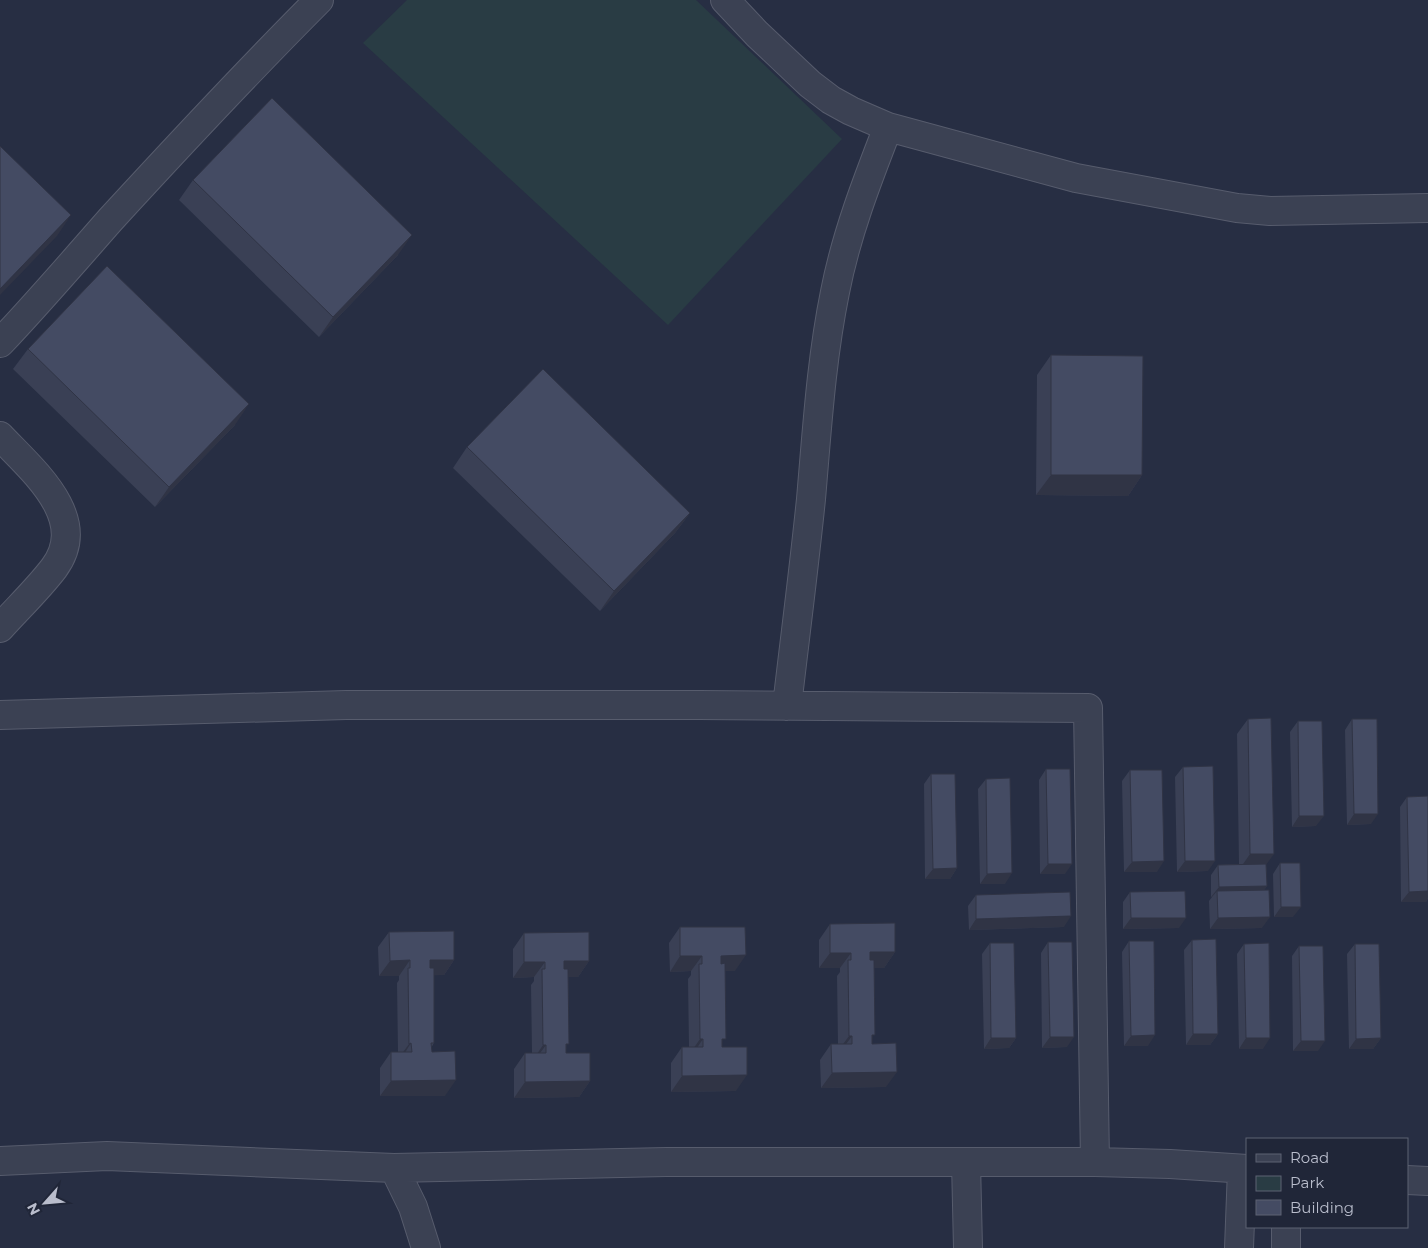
<svg xmlns="http://www.w3.org/2000/svg" width="1428" height="1248" font-family="Montserrat,sans-serif">
  <style>
    .green { fill: #293c44 }
    .lines { fill: none; stroke-linecap: round; stroke-linejoin: round }
    .minor-casing { stroke: #575c6d; stroke-width: 30 }
    .minor { stroke: #3b4153; stroke-width: 28 }
    .wall { fill: #3a4055 }
    .shaded-wall { fill: #303445 }
    .building { fill: #444b63; stroke: #303445 }
  </style>
  <rect width="100%" height="100%" fill="#272e43"/>
  <path class="green" d="M407 0H696L842 139 668 325 363 43Z"/>
  <g class="lines">
    <g class="minor-casing">
      <path id="minor" d="M725 0 757 34 810 84 831 100 851 111 888 127 1076 178 1237 208 1270 211 1428 208
        M0 343C38 303 74 261 111 219 179 145 248 71 319 0
        M0 436C32 470 91 518 54 568 38 589 18 608 0 628
        M787 706C795 637 804 568 811 499 817 430 821 361 835 292 846 235 867 181 888 127
        M0 715 346 705H699L1088 708 1095 1162
        M0 1161 107 1156 394 1168 666 1162H1095L1170 1164 1247 1169
        M966 1162 968 1248
        M394 1168 413 1207 426 1248
        M1407 1180 1428 1181
        M1286 1227V1248
        M1239 1248 1242 1169"/>
    </g>
    <use href="#minor" class="minor"/>
  </g>
  <path class="wall" d="M193 180 398 255 319 337 179 200Z
    M28 349 235 425 155 507 13 369Z
    M1051 355 1142 475 1128 496 1036 495 1037 375Z
    M467 447 690 513 675 533 600 611 453 468Z
    M1248 719 1266 864 1267 886 1264 890 1262 928 1210 929 1209 901 1212 897H1211V875L1218 865 1239 864 1237 734Z
    M1352 719 1371 824 1347 825 1345 730Z
    M1298 721 1316 826 1292 827 1290 732Z
    M1183 767 1208 871 1177 872 1175 777Z
    M1046 769 1065 874H1040L1039 780Z
    M1130 770 1157 872H1124L1122 781Z
    M931 774 957 868 950 879H925L924 784Z
    M986 779 1005 884H980L978 789Z
    M1428 796V898L1426 902H1401L1400 807 1407 797Z
    M1280 863 1293 917H1274L1273 874Z
    M1130 892 1179 928 1123 929V902Z
    M976 895 1064 927 969 930 968 906Z
    M830 924 895 952 884 968H874L872 1044 886 1087 821 1088 820 1060 831 1044H838L837 976 840 972V968H819V940Z
    M680 927 735 971H725L722 1044V1047L736 1091 671 1092V1063L682 1047H689L688 979 691 975V971L670 972 669 943Z
    M389 932 454 960 444 975H434V1043L431 1048 432 1052 445 1096H380V1068L391 1052H398L397 983 399 980V976H379L378 947Z
    M524 933 589 961 578 977H568L566 1053 590 1081 579 1097 514 1098V1069L525 1053H532L531 985 534 981V977L513 978V949Z
    M1192 940 1218 1034 1210 1045H1186L1184 950Z
    M1129 941 1148 1046H1124L1122 952Z
    M1048 942 1067 1047 1042 1048 1041 953Z
    M990 943 1016 1038 1009 1048 984 1049 982 954Z
    M1244 944 1263 1049H1239L1237 954Z
    M1355 944 1381 1038 1373 1049H1349L1347 954Z
    M1299 946 1318 1051H1293L1292 956Z"/>
  <path class="shaded-wall" d="M71 215 57 236 0 295V289Z
    M412 235 398 255 319 337 333 317Z
    M249 404 235 425 155 507 169 487Z
    M1051 475H1142L1128 496 1036 495Z
    M690 513 675 533 600 611 614 591Z
    M1354 814H1378L1371 824 1347 825Z
    M1299 816H1324L1316 826 1292 827Z
    M1250 854H1274L1263 869 1239 870Z
    M1164 861 1157 872H1124L1132 862Z
    M1185 861H1215L1208 871 1177 872Z
    M1048 864H1072L1065 874H1040Z
    M957 868 950 879H925L933 869Z
    M1012 873 1005 884H980L987 874Z
    M1267 886 1259 897 1217 891 1212 897H1211L1219 887Z
    M1428 891V898L1426 902H1401L1409 892Z
    M1281 907H1301L1293 917H1274Z
    M1071 916 1064 927 969 930 976 919Z
    M1270 917 1262 928 1210 929 1218 918Z
    M1131 918H1186L1179 928 1123 929Z
    M870 952H895L884 968H859Z
    M830 953H851L840 968H819Z
    M746 955 735 971H710L721 956Z
    M680 956H702L691 971 670 972Z
    M410 960 399 976H379L390 961Z
    M430 960H454L444 975 419 976Z
    M564 961H589L578 977H553Z
    M524 962H545L534 977 513 978Z
    M1193 1034H1218L1210 1045H1186Z
    M1155 1035 1148 1046H1124L1131 1036Z
    M849 1036H852L841 1051H838Z
    M1050 1037H1074L1067 1047 1042 1048Z
    M991 1038H1016L1009 1048 984 1049Z
    M1246 1038H1270L1263 1049H1239Z
    M1381 1038 1373 1049H1349L1356 1039Z
    M700 1039H703L692 1055H689Z
    M1301 1041H1325L1318 1051H1293Z
    M411 1043 401 1059H398L409 1044Z
    M543 1045H546L535 1060H533Z
    M897 1072 886 1087 821 1088 832 1073Z
    M747 1075 736 1091 671 1092 682 1076Z
    M456 1080 445 1096H380L391 1081Z
    M590 1081 579 1097 514 1098 525 1082Z"/>
  <path class="building" d="M272 98 412 235 333 317 193 180Z
    M0 146 71 215 0 289Z
    M107 266 249 404 169 487 28 349Z
    M1051 355 1143 356 1142 475H1051Z
    M543 369 690 513 614 591 467 447Z
    M1271 718 1274 854H1250L1248 719Z
    M1352 719H1377L1378 814H1354Z
    M1298 721H1322L1324 816H1299Z
    M1213 766 1215 861H1185L1183 767Z
    M1046 769H1070L1072 864H1048Z
    M1130 770H1162L1164 861 1132 862Z
    M931 774H955L957 868 933 869Z
    M1010 778 1012 873 987 874 986 779Z
    M1428 796V891L1409 892 1407 797Z
    M1280 863H1300L1301 907H1281Z
    M1266 864 1267 886 1219 887 1218 865Z
    M1269 890 1270 917 1218 918 1217 891Z
    M1185 891 1186 918H1131L1130 892Z
    M1070 892 1071 916 976 919V895Z
    M895 923V952H870V960H874L875 1035H872V1044L896 1043 897 1072 832 1073 831 1044H852V1036H849L848 960H851V953H830V924Z
    M680 927H745L746 955 721 956V964L725 963 726 1039H722V1047H747V1075L682 1076V1047H703V1039H700L699 964H702V956H680Z
    M454 931V960H430V968H434V1043H431L432 1052 455 1051 456 1080 391 1081V1052H412L411 1043 409 1044 408 968H410V960L390 961 389 932Z
    M589 932V961H564V969H568L569 1044H566V1053H590V1081L525 1082V1053H546V1045H543L542 969H545V962H524V933Z
    M1216 939 1218 1034H1193L1192 940Z
    M1129 941H1154L1155 1035 1131 1036Z
    M1048 942H1072L1074 1037H1050Z
    M990 943H1014L1016 1038H991Z
    M1269 943 1270 1038H1246L1244 944Z
    M1355 944H1379L1381 1038 1356 1039Z
    M1299 946H1323L1325 1041H1301Z"/>
  <rect x="1246" y="1138" width="162" height="90" fill="#202638" stroke="#5d6273"/>
  <rect x="1256" y="1154" width="25" height="8" fill="#3b4153" stroke="#5d6273"/>
  <text x="1290" y="1163" font-size="15" fill="#b9bdcc">Road</text>
  <rect x="1256" y="1176" width="25" height="15" fill="#293c44" stroke="#5d6273"/>
  <text x="1290" y="1188" font-size="15" fill="#b9bdcc">Park</text>
  <rect x="1256" y="1200" width="25" height="15" fill="#444b63" stroke="#5d6273"/>
  <text x="1290" y="1213" font-size="15" fill="#b9bdcc">Building</text>
  <g transform="translate(45 1203) rotate(243)" stroke="#202638" stroke-width="4" paint-order="stroke">
  <path d="M0-4L9 19L0 12L-9 19Z" fill="#b9bdcc"/>
  <text y="-8" font-size="14" font-weight="bold" text-anchor="middle" fill="#b9bdcc">N</text>
  </g>
</svg>
